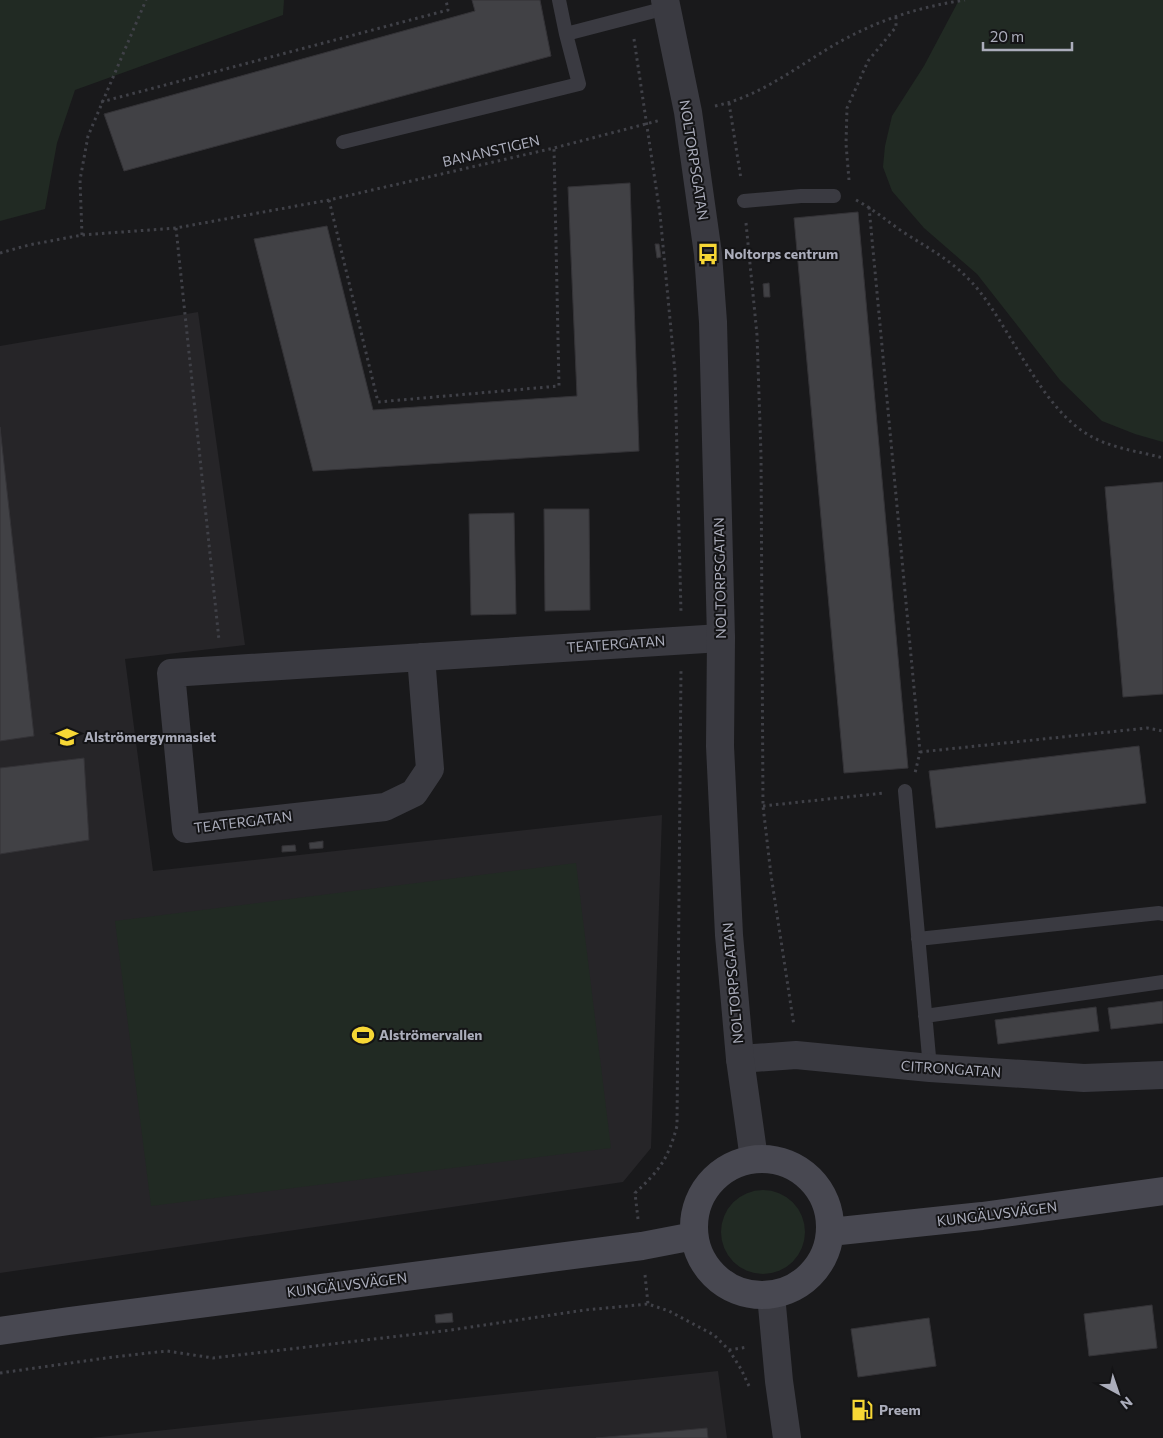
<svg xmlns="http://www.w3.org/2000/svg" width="1163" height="1438" font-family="Commissioner,sans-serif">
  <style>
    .built { fill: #262528 }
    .green { fill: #212a23 }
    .building { fill: #414145; stroke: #343337 }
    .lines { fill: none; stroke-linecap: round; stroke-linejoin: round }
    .path { stroke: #404148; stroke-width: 3; stroke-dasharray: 2.5 4; stroke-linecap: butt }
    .service { stroke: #3a3a41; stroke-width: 14 }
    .minor { stroke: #3a3a41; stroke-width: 28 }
    .tertiary { stroke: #3a3a41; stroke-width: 28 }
    .secondary { stroke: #484851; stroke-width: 28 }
    .labels { text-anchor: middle; stroke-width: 4; stroke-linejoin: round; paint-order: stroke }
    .street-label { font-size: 14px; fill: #abadbb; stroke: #141416 }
    .poi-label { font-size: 14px; font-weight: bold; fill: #abadbb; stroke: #141416; text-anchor: start }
  </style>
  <rect width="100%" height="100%" fill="#19191b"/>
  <path class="built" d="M198 312 245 645 125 659 153 871 662 815 651 1148 623 1182 0 1273V346Z
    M718 1371 727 1438H91Z"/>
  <path class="green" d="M0 0H284L283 15 75 90 57 143 45 209 0 221Z
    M959 0H1163V442L1135 434 1102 421 1060 380 977 274 924 228 892 191 883 167 885 146 892 116 924 66Z
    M576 863 611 1148 151 1206 115 921Z
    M721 1232a42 42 0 1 1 84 0a42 42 0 1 1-84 0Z"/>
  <path class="building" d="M472 0H540L551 56 124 171 104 114 475 11Z
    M630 183 639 451 313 471 254 239 327 226 373 410 577 396 568 187Z
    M858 212 908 768 844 773 794 218Z
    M655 244H659L661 257 657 258Z
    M769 283 770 297H764L763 284Z
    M0 427 34 736 0 741Z
    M1163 482V694L1123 697 1105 487Z
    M544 509H589L590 610 545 611Z
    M514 513 516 614 471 615 469 514Z
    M1139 746 1146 803 936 828 929 771Z
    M84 758 89 840 0 854V768Z
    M323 841V848L310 849 309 843Z
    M295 845 296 851 282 852V846Z
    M1163 1001V1023L1111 1029 1108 1008Z
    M1096 1007 1099 1031 998 1044 995 1020Z
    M1152 1305 1157 1348 1089 1356 1084 1314Z
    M452 1313 453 1322 436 1323 435 1315Z
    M929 1318 936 1366 858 1377 851 1329Z
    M707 1428 708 1438H596Z"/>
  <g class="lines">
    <path class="path" d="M634 39 660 214 675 372 681 613
      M101 102 448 10 446 0
      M729 103 741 179
      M715 106C763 96 801 63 843 40 884 18 920 7 965 0
      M849 180 846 144 847 108 868 61 896 27V16
      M329 200 378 402 559 386 554 148
      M856 200C873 209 887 221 903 232 933 251 958 264 980 292 1013 334 1042 407 1087 434 1109 448 1138 451 1163 458
      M869 207 920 752 915 773
      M746 223 757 335 761 455 763 806 771 875 794 1026
      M176 228 219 640
      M82 235 80 180 88 136 146 0
      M0 253 29 245 82 235 176 228 329 200 554 148 661 120
      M920 752 1147 728 1163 731
      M763 806 884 793
      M638 1219 635 1193C660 1170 668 1159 677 1126L681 669
      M645 1275 648 1304
      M729 1350 748 1347
      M0 1373 113 1357 167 1351 213 1358 451 1330 585 1310 648 1304 669 1311 714 1335 729 1350 741 1369 749 1386"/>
    <path class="service" d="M559 0 566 34 666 8
      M343 142 579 84 566 34
      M744 201 801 196H834
      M905 791 930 1068
      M918 939 1159 913 1163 914
      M925 1016 1163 982"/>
    <path class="minor" d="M421 657 430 769 414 793 385 807 186 829 171 673 721 638
      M740 1059 796 1055 930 1068 1084 1078 1163 1075
      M771 1295 779 1381 787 1438"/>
    <path class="tertiary" d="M665 0 688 112 708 254 713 322 721 638 720 746 729 935 740 1059 754 1159"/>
    <path class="secondary" d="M694 1227a68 68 0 1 1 136 0a68 68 0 1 1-136 0Z
      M830 1232 982 1216 1163 1191
      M0 1331 69 1321 642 1246 694 1236"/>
  </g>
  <defs>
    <g id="bus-bare" transform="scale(1.725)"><path d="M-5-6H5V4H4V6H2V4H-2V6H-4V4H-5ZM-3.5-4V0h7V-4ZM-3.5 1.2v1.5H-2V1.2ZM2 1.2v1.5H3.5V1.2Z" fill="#f7d735" stroke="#141416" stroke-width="2.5" paint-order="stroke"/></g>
    <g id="school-bare" transform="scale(1.725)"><path d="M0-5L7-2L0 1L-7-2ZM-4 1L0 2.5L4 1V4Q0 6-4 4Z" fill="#f7d735" stroke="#141416" stroke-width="2.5" paint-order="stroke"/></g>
    <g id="stadium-bare" transform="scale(1.725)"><path d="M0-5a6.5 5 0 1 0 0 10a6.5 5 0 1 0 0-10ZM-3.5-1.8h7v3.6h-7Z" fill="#f7d735" stroke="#141416" stroke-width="2.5" paint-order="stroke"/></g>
    <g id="fuel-bare" transform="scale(1.725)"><path d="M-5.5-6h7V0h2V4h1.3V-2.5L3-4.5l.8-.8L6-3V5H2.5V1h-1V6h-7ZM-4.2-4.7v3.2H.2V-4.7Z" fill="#f7d735" stroke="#141416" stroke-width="2.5" paint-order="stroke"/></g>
  </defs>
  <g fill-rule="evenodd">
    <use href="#bus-bare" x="708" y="254"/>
    <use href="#school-bare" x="67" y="737"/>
    <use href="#stadium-bare" x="363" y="1035"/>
    <use href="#fuel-bare" x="862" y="1410"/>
  </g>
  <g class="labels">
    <g class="street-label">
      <text transform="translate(491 151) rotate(-13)" y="5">BANANSTIGEN</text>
      <text transform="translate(694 160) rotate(81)" y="5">NOLTORPSGATAN</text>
      <text transform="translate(720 578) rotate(-91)" y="5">NOLTORPSGATAN</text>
      <text transform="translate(616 644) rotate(-4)" y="5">TEATERGATAN</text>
      <text transform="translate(243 822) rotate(-7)" y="5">TEATERGATAN</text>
      <text transform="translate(733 983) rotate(-95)" y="5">NOLTORPSGATAN</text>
      <text transform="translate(951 1069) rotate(4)" y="5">CITRONGATAN</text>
      <text transform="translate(997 1214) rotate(-7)" y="5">KUNGÄLVSVÄGEN</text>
      <text transform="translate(347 1285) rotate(-7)" y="5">KUNGÄLVSVÄGEN</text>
    </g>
    <g class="poi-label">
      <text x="724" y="259">Noltorps centrum</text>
      <text x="84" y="742">Alströmergymnasiet</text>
      <text x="379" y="1040">Alströmervallen</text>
      <text x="879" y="1415">Preem</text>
    </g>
  </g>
  <g transform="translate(1118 1393) rotate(140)" stroke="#141416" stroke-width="4" paint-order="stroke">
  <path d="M0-4L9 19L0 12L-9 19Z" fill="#abadbb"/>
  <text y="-8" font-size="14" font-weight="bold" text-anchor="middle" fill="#abadbb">N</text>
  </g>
  <path d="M983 42v8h89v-8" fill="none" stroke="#abadbb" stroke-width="2.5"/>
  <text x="990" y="42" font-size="15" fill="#abadbb" stroke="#141416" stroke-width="4" paint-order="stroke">20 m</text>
</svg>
